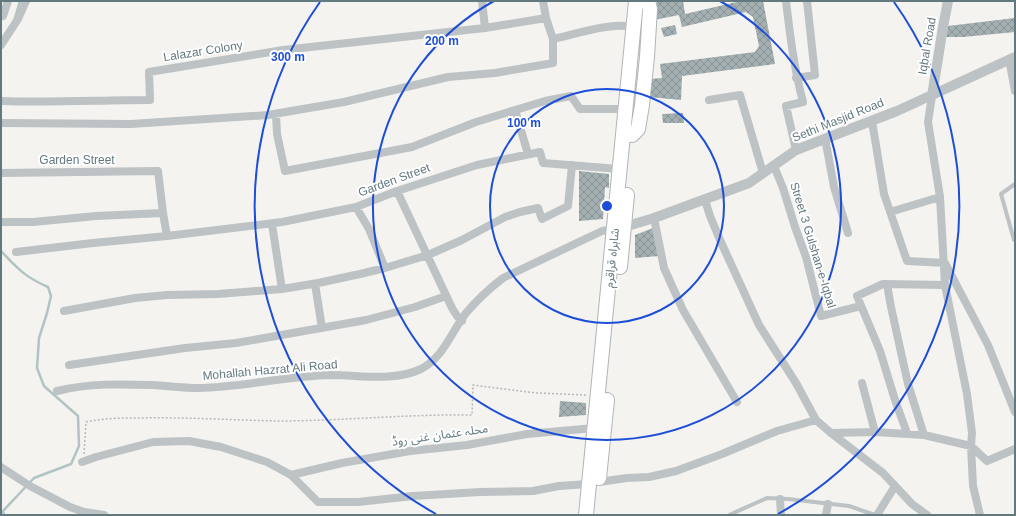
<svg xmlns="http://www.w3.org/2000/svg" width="1016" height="516" font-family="Helvetica,'Noto Sans Arabic',sans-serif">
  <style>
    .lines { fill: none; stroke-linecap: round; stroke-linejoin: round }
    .stream { stroke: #b1c3c3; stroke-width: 2.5 }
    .building { fill: url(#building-cross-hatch) }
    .trunk-casing { stroke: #b0b5b7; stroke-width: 16 }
    .path { stroke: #b5b9ba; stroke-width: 1.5; stroke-dasharray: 2 2; stroke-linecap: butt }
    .service { stroke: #bdc2c4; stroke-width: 4 }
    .minor { stroke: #bdc2c4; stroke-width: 8 }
    .tertiary { stroke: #bdc2c4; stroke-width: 10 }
    .trunk { stroke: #fff; stroke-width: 14 }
    .ring { fill: none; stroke: #1d4ed8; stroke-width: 2 }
    .labels { text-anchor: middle; stroke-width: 4; stroke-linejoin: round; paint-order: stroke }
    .street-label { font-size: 12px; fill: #637980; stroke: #fff }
    .centre { fill: #1d4ed8; stroke: #fff; stroke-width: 2 }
    .ring-label { font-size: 12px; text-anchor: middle; font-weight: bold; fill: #1d4ed8; stroke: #fff; stroke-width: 4; stroke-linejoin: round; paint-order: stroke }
  </style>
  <defs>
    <pattern id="building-cross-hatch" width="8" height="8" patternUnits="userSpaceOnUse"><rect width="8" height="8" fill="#a3afb1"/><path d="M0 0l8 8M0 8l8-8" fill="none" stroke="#889395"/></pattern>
  </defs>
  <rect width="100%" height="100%" fill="#f4f3f0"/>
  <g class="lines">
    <path class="stream" d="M15 18 20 1
      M1 251C18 269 25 277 48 287L51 296 47 313 39 338 37 368 44 386 78 416 79 446 71 464 34 478 3 511 4 515"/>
  </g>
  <path class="building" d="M657 1H683L685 14 741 1H763L775 64 682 76 681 100 649 97 650 79 662 78 660 64 755 52 759 46 753 17 746 12 682 27 679 15 654 20Z
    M1015 18V32L963 37H946L948 26Z
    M675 25 677 34 664 37 661 28Z
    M683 113 684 123H663L662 114Z
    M579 171 609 174V188L605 187 603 219 579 221Z
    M653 228 659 256 635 258V235Z
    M560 401 586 403V415L559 417Z"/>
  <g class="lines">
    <g class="trunk-casing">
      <path id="trunk" d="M632 135 638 129 642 105 647 57 650 9 648 1
        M620 267 627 195
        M599 478 607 400
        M586 515 636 1"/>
    </g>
    <path class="path" d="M84 454 86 422C104 418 122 418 140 418 186 417 232 420 277 421 342 421 407 414 472 415L473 385 537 393 586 395"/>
    <path class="service" d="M1015 184 1001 194 1014 240H1015
      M729 515 767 498 788 499 849 506 875 515"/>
    <path class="minor" d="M482 1 485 28
      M543 1 546 18
      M786 1C790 35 794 68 803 102L786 106 796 150
      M1 13 3 16 8 1
      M1 45 18 19 26 1
      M1009 59 1015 91
      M796 78 815 75 807 1
      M932 96 928 122 940 197 945 285 967 394 972 433 971 446 973 486 980 515
      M709 100 740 95 763 173
      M1 101C51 103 100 100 150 100L149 72 283 50 485 28 546 18 553 39C576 34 610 22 633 27
      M515 110 528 154
      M276 114 277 134 285 171 412 147 476 122 545 101 571 96 580 109H625
      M872 121 884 194 907 261 945 263 988 345 1015 412
      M1 123 131 124 268 115 344 102 448 77 495 73 553 63V39
      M825 138 834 187 848 233
      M774 166 783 188 795 227 806 257 821 316 861 306
      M1 173 158 171 163 213
      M397 191 452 308 457 316 462 321
      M705 200 710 216 720 240 759 325 796 383 816 420 831 433 883 473 912 504 927 515
      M356 207 369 229 385 268
      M890 212 940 197
      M654 218 664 268 683 310 737 402
      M1 222H33L96 216 163 213 167 236
      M272 224 282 289
      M16 252 93 243 167 236 282 222 356 207 397 191 477 165 540 152 543 163 619 169
      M315 284 322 328
      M887 284 891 307 908 384 924 435
      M64 311 135 298 167 295 218 294 282 289 318 283 360 274 385 268 428 255 462 240 505 217 520 212 538 208 542 219 568 206 572 165
      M69 365 185 348 236 343 366 320 415 307 446 296
      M862 383 875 432
      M57 391C89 383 121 384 153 385 168 386 184 388 199 388 243 387 287 376 331 375 361 375 393 382 421 369 444 357 451 332 466 313 477 300 490 288 503 278L602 231 614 229
      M831 433 875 432 924 435 971 446 987 461 1015 449
      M907 433 895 400 880 351 857 296 883 284 945 285
      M82 462 96 457 153 442 189 441 221 447 267 462 291 475 318 502H358L413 496 480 492 533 491 559 486 589 484
      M1 467 30 486 70 507 84 512 104 515
      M291 475 342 463 410 451 467 445 527 434 594 428
      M599 482 627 478 649 477 676 471 722 454 777 431 816 420
      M780 499 781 515
      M826 515 828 504
      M877 515 895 486"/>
    <path class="tertiary" d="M932 96 943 27 948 1
      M624 227 654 218 749 183 796 150 897 111 1015 57"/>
    <use href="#trunk" class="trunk"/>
  </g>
  <g class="ring">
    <circle cx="607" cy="206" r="117"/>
    <path d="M720 1A234 234 0 1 1 494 1"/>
    <path d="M436 514A352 352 0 0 1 320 2M894 2A352 352 0 0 1 778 514"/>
  </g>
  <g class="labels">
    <g class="street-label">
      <text transform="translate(927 46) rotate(-80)" y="4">Iqbal Road</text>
      <text transform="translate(203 51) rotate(-9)" y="4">Lalazar Colony</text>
      <text transform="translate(838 120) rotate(-22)" y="4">Sethi Masjid Road</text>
      <text x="77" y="164">Garden Street</text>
      <text transform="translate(394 180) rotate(-20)" y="4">Garden Street</text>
      <text transform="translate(813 245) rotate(73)" y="4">Street 3 Gulshan-e-Iqbal</text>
      <text transform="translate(612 258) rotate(-84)" y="4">شاہراہ قراقرم</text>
      <text transform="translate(270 370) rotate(-5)" y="4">Mohallah Hazrat Ali Road</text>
      <text transform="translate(440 435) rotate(-8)" y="4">محلہ عثمان غنی روڈ</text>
    </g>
  </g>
  <circle cx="607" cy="206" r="6" class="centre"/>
  <g class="ring-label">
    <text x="442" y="45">200 m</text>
    <text x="288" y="61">300 m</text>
    <text x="524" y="127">100 m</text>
  </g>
  <rect width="1016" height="516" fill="none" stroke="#637980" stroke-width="4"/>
</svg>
